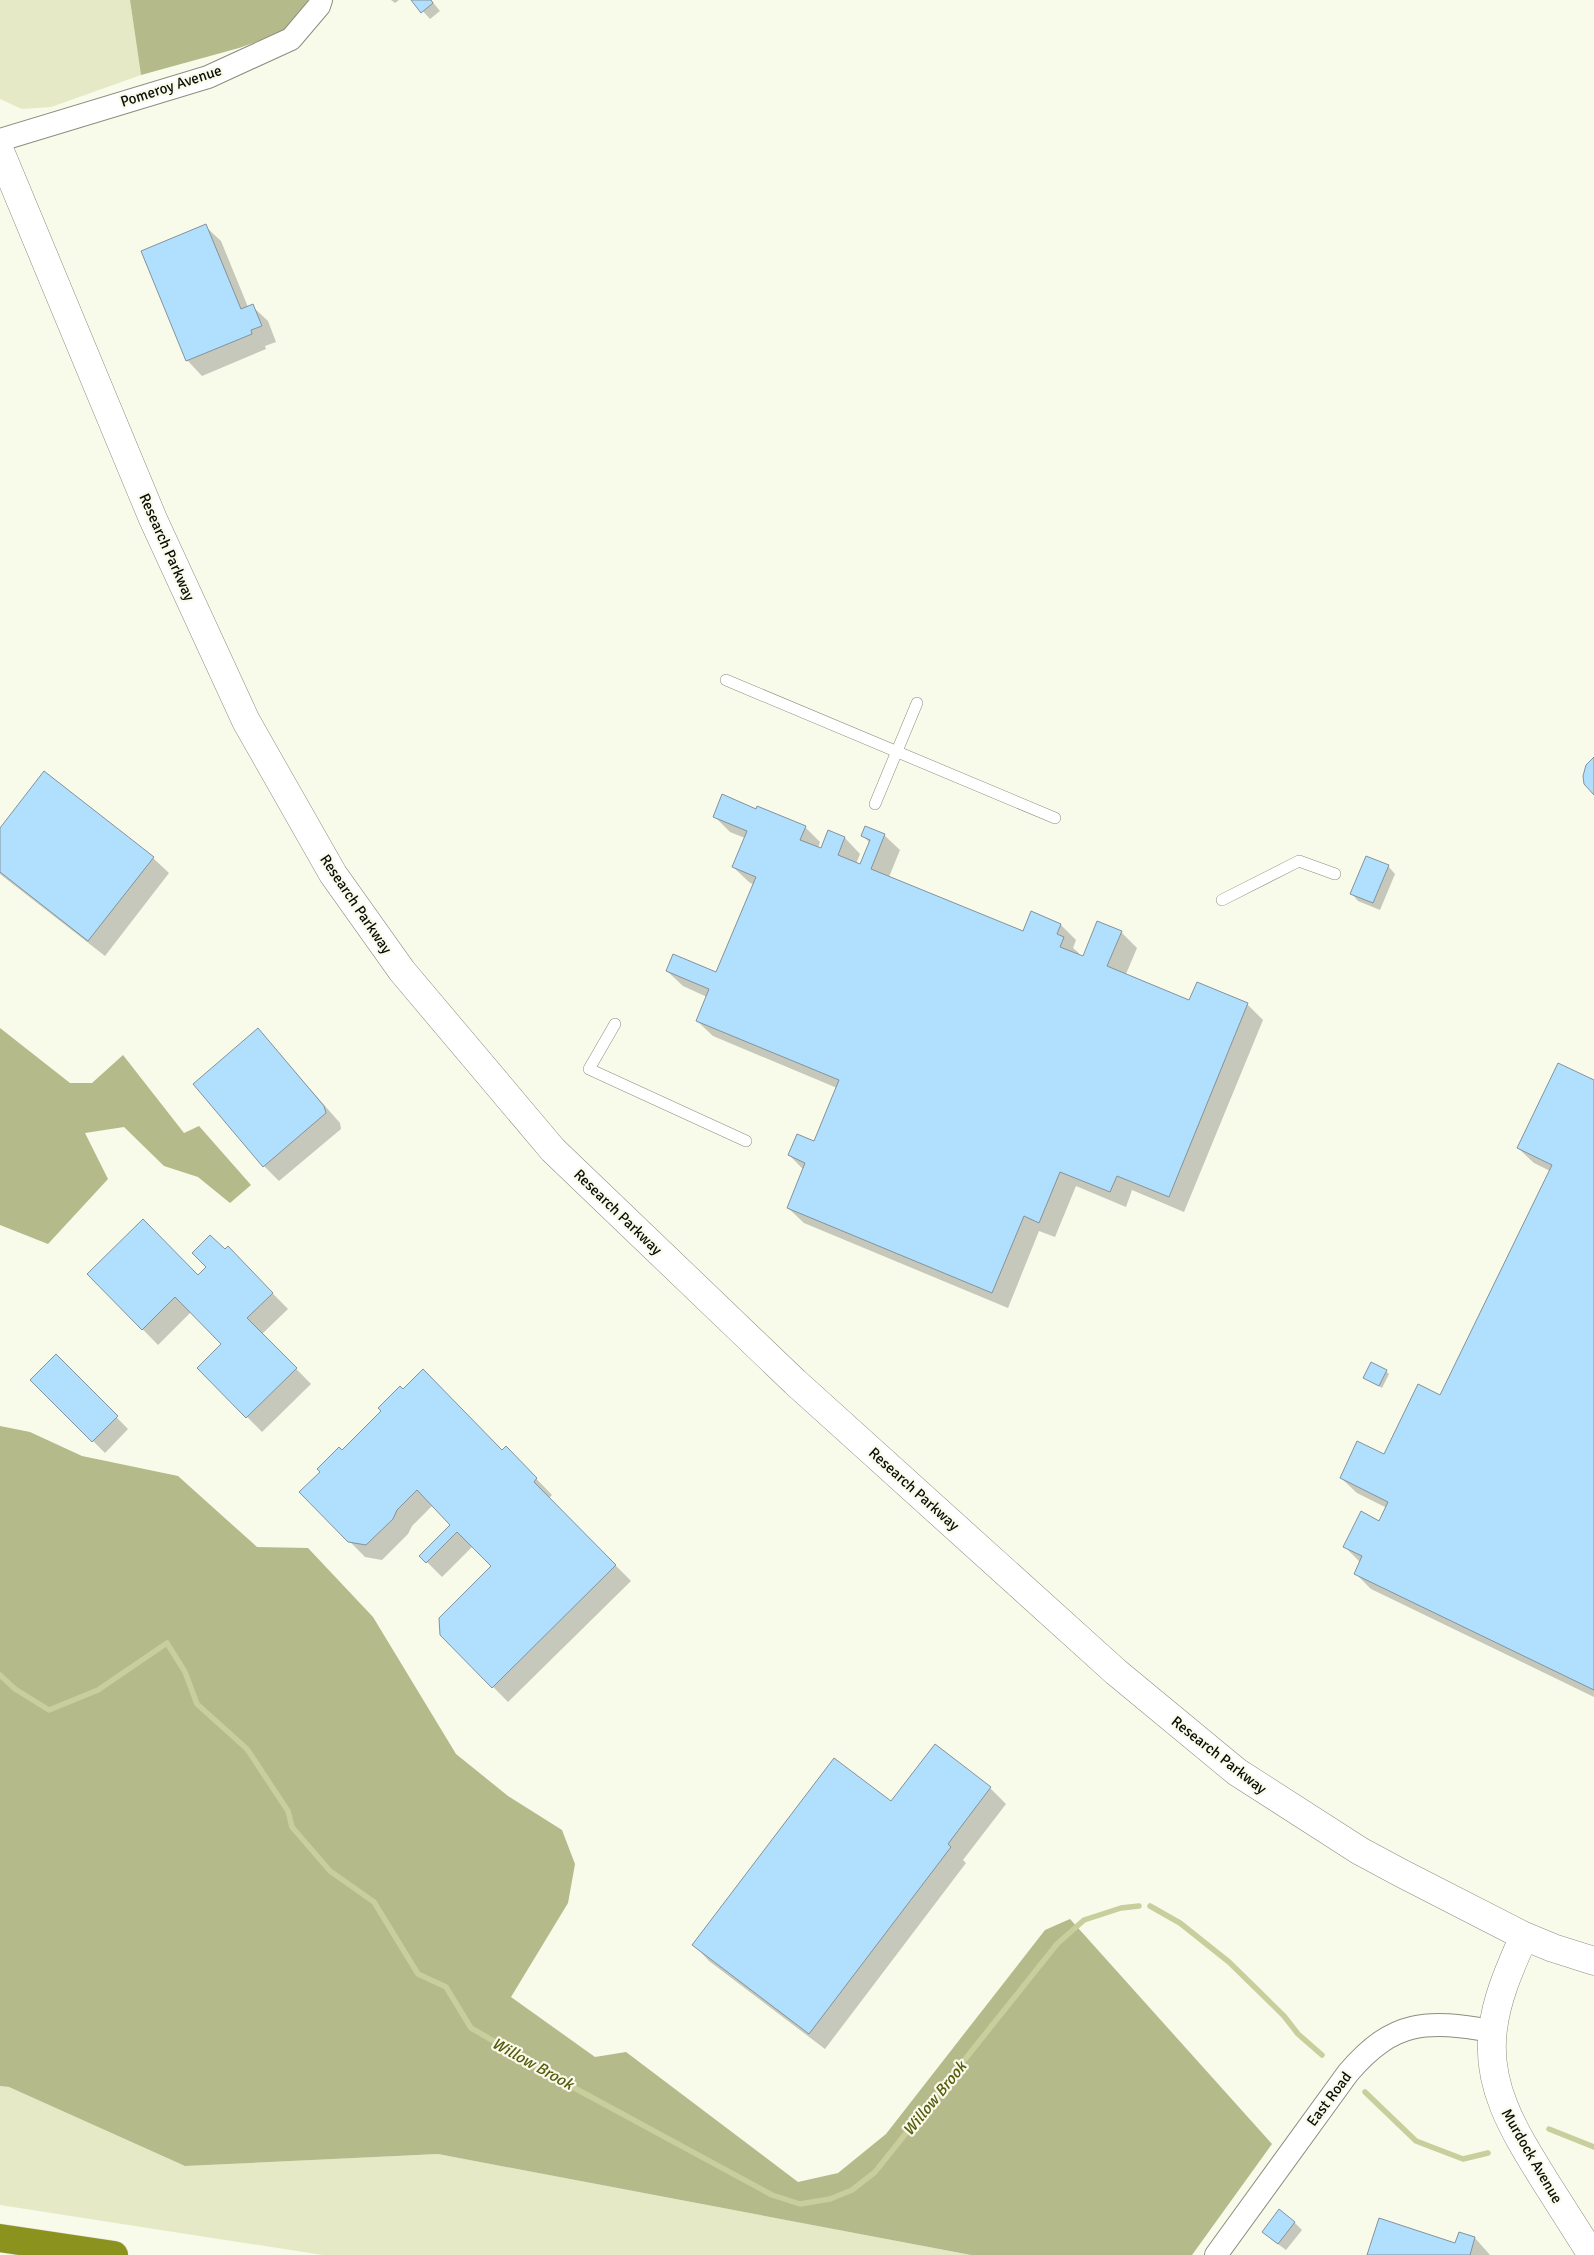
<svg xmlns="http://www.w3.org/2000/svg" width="1594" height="2255" font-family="Signika,sans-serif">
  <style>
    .green { fill: #e5e9c6 }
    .forest { fill: #b5ba8a }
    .shadow { fill: #0003 }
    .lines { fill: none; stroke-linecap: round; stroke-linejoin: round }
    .stream { stroke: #c9ce9d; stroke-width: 5.5 }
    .building { fill: #b1e0ff; stroke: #84929b }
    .lane-casing { stroke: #8d8e80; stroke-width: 12 }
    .street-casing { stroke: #8d8e80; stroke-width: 24 }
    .secondary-casing { stroke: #8d8e80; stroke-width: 29 }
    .highway-casing { stroke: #dddddc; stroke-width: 29 }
    .lane { stroke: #fff; stroke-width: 11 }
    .street { stroke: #fff; stroke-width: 22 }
    .secondary { stroke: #fff; stroke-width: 28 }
    .highway { stroke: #8b921e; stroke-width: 28 }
    .labels { text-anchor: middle; stroke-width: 4.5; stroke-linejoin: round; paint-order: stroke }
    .street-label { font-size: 15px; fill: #0c0d08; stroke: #f8faea }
    .water-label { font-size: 16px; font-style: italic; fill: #565b0d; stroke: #f8faea }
  </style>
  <rect width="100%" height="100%" fill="#f8faea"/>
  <path class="green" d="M0 0H130L141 75 51 107 22 109 0 99Z
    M0 2086 9 2087 185 2166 438 2154 971 2255H323L0 2205Z"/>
  <path class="forest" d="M130 0H311L288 31 239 48 141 75Z
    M0 1028 70 1083H92L123 1055 184 1133 199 1126 251 1185 230 1203 198 1177 164 1166 124 1127 85 1133 108 1179 48 1244 0 1225Z
    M0 1426 30 1432 82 1456 178 1476 257 1547 308 1548 373 1617 456 1754 508 1796 562 1830 575 1864 568 1903 511 1997 595 2057 626 2052 798 2182 838 2173 886 2134 1045 1930 1070 1919 1272 2144 1192 2255H971L438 2154 185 2166 9 2087 0 2086Z"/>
  <path class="shadow" d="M391 0H399L395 3Z
    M413 0H431L440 11 430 19Z
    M205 226 221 241 248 307 252 306 268 321 276 342 265 346 266 349 202 376 187 360Z
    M757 810 805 827 820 842 818 848 821 850 829 832 845 838 860 854 856 864 860 866 870 843 862 835H884L900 850 889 877 1023 933 1061 925 1076 940 1073 948 1079 953 1078 955 1083 958 1121 932 1137 948 1126 974 1190 1002 1247 1004 1263 1020 1184 1212 1132 1190 1126 1207 1076 1186 1055 1237 1039 1231 1008 1308 804 1223 788 1208 804 1170 789 1155 815 1143 837 1088 713 1036 697 1021 707 997 683 986 667 971 717 974 754 885 749 882 733 867 745 838 730 832 714 816Z
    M0 830 153 858 169 873 105 956 0 874Z
    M1388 866 1395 874 1380 910 1358 901 1351 893Z
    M258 1030 340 1123 341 1129 279 1181 264 1166Z
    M1594 1082V1697L1371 1589 1355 1573 1360 1562 1345 1547 1380 1522 1387 1508 1357 1493 1341 1478 1385 1456 1441 1397 1550 1171 1534 1163 1518 1148Z
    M228 1248 288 1309 262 1334 311 1384 262 1432 199 1368 223 1344 191 1312 158 1345 89 1274 198 1277Z
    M56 1356 128 1429 105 1453 32 1380Z
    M1386 1371 1389 1374 1382 1388 1365 1378Z
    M342 1451H503L521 1463 552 1495 549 1498 631 1581 508 1702 442 1635 493 1566 473 1546 442 1577 421 1556 452 1525 433 1505 412 1526 408 1534 382 1560 365 1557 301 1492Z
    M935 1746 990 1788 1006 1804 963 1860 966 1863 825 2049 709 1961 694 1945 891 1803Z
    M1294 2222 1302 2230 1286 2250 1271 2239Z
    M1460 2233 1475 2238 1490 2255H1368L1456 2244Z"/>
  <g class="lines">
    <path class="stream" d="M0 1675 15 1689 49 1710 98 1690 167 1643 185 1672 197 1704 247 1749 288 1811 292 1827 330 1871 374 1902 418 1974 446 1987 471 2028 580 2091 772 2195 800 2204 830 2199 852 2190 875 2172 1057 1944 1084 1920 1121 1908 1139 1906
      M1150 1906 1180 1923 1229 1962 1284 2016 1298 2034 1322 2055
      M1365 2092 1416 2141 1463 2159 1488 2153
      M1549 2129 1594 2147"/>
  </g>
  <path class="building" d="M411 0H431L433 3 421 13Z
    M206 224 241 309 253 304 262 326 251 330 252 334 186 361 141 251Z
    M1594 757V795L1584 784 1583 776 1586 765Z
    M44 771 154 857 88 941 0 872V828Z
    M722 794 756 809 757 806 806 826 800 840 821 848 828 830 845 837 838 855 860 864 870 840 861 836 865 826 885 834 871 869 1023 931 1031 911 1061 924 1057 934 1064 937 1060 947 1083 956 1097 921 1122 931 1107 966 1189 1000 1197 982 1248 1003 1169 1197 1117 1176 1110 1192 1060 1172 1039 1223 1024 1216 992 1293 787 1208 805 1163 788 1155 797 1134 814 1141 839 1080 696 1021 709 989 666 971 673 954 716 972 756 877 732 867 747 831 713 817Z
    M1366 856 1389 865 1373 903 1350 894Z
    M258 1028 324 1106 326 1113 263 1167 193 1084Z
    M1558 1063 1594 1080V1690L1354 1574 1362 1556 1343 1547 1361 1511 1379 1521 1388 1502 1340 1478 1357 1441 1384 1454 1418 1384 1440 1395 1552 1165 1517 1148Z
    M143 1219 198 1275 206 1267 192 1253 210 1235 225 1249 228 1246 273 1293 247 1318 297 1368 246 1418 197 1368 221 1344 175 1297 142 1330 87 1274Z
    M56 1354 118 1416 92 1442 30 1380Z
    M1371 1362 1387 1370 1379 1386 1363 1378Z
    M423 1369 502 1450 506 1446 537 1478 534 1482 616 1565 492 1688 440 1635 439 1618 491 1566 457 1532 426 1563 419 1556 450 1525 417 1490 397 1510 393 1519 366 1545 348 1542 299 1492 320 1472 317 1469 339 1447 342 1450 381 1411 378 1408 400 1386 403 1389Z
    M935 1744 991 1787 948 1844 951 1847 809 2034 692 1945 834 1758 891 1801Z
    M1279 2209 1295 2222 1278 2244 1262 2232Z
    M1379 2218 1455 2243 1459 2232 1475 2237 1470 2255H1367Z"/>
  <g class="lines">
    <g class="lane-casing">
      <path id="lane" d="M726 680 1055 818
        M875 804 917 703
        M1222 900 1299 861 1335 874
        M615 1024 589 1069 746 1141"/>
    </g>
    <g class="street-casing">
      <path id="street" d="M0 140 208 77 291 39 319 6 321 0
        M1216 2255 1348 2073C1394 2019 1427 2020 1492 2031"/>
    </g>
    <g class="secondary-casing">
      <path id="secondary" d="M0 151 153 519 246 721 333 874 402 971 553 1150 795 1382 1116 1672 1237 1772 1360 1851 1401 1873 1524 1936 1553 1948 1594 1961
        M1524 1936C1511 1966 1497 1996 1493 2029 1485 2087 1516 2134 1545 2181 1561 2206 1576 2230 1592 2255"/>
    </g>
    <g class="highway-casing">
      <path id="highway" d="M0 2238 114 2255"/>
    </g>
    <use href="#lane" class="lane"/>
    <use href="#street" class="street"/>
    <use href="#secondary" class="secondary"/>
    <use href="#highway" class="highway"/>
  </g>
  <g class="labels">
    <g class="street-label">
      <text transform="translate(171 86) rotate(-18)" y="5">Pomeroy Avenue</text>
      <text transform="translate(167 547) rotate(66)" y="5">Research Parkway</text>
      <text transform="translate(356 904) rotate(56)" y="5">Research Parkway</text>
      <text transform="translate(618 1212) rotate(44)" y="5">Research Parkway</text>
      <text transform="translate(914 1489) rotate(42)" y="5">Research Parkway</text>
      <text transform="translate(1219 1755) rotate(38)" y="5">Research Parkway</text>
      <text transform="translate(1329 2099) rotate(-53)" y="5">East Road</text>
      <text transform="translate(1532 2156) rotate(60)" y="5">Murdock Avenue</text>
    </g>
    <g class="water-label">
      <text transform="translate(533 2063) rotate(29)" y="6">Willow Brook</text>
      <text transform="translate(934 2098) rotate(-51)" y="6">Willow Brook</text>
    </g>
  </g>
</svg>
